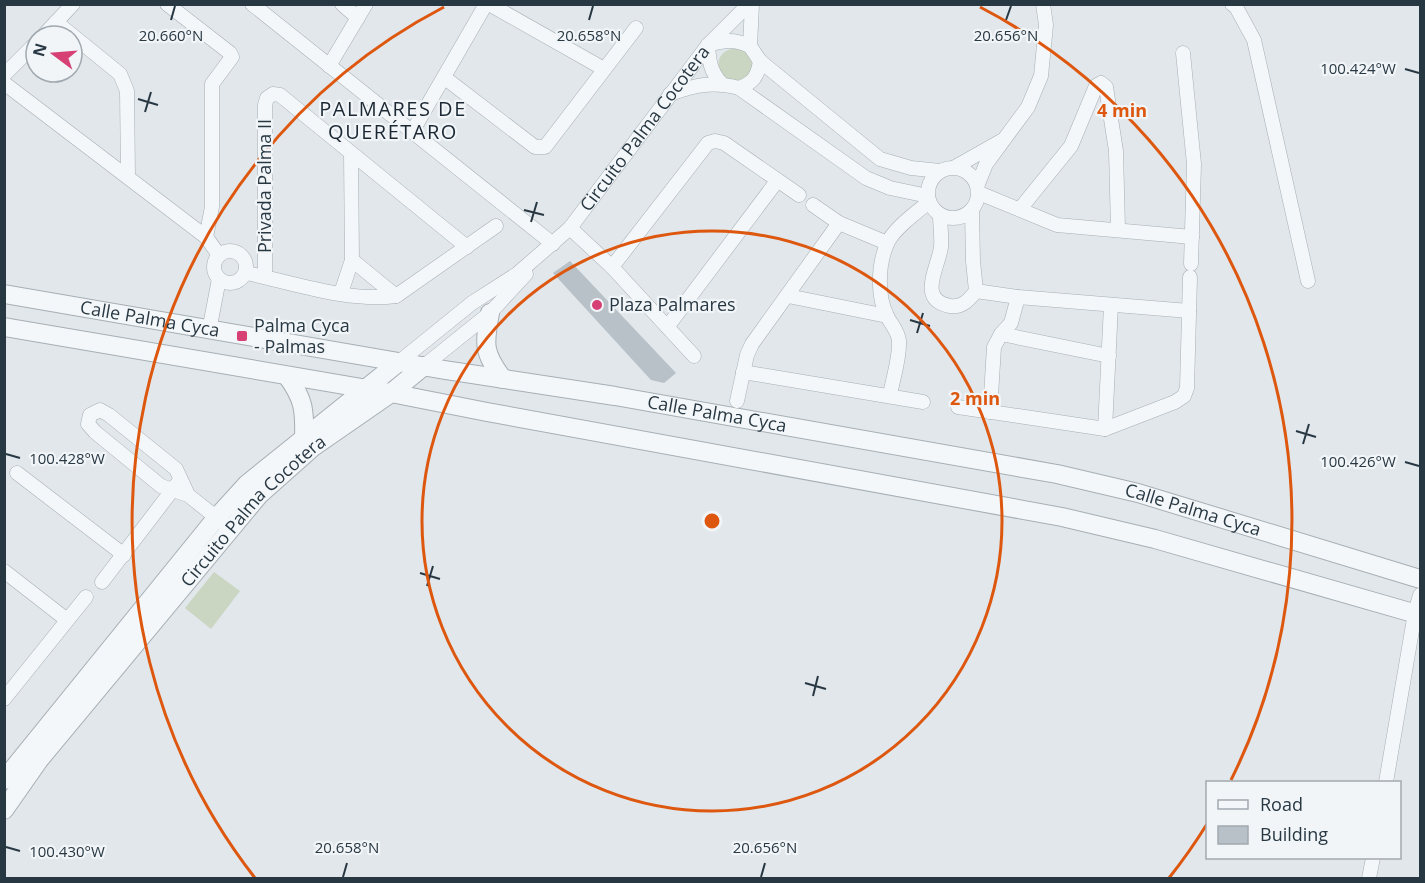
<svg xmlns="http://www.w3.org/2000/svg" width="1425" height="883" font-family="'Open Sans',sans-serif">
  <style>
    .green { fill: #cad5c2 }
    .building { fill: #b8c1c8 }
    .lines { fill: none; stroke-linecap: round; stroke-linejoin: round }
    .minor-casing { stroke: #a6afb5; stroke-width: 15 }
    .tertiary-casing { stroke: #a6afb5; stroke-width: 20 }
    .minor { stroke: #f4f7f9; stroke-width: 14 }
    .tertiary { stroke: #f4f7f9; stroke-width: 18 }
    .ticks { fill: none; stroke: #283843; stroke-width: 2 }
    .ring { fill: none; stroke: #de570f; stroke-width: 3 }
    .poi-dot { fill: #d64075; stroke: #f1f5f8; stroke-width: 2 }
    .labels { text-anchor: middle; stroke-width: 4.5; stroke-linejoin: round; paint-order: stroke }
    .street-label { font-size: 18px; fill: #283843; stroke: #f1f5f8 }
    .poi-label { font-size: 18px; fill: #283843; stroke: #f1f5f8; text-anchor: start }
    .neighbourhood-label { font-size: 20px; letter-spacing: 1.5px; fill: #1b2834; stroke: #f1f5f8 }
    .ticks-label { font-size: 15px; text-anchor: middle; fill: #283843; stroke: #f1f5f8; stroke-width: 4.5; stroke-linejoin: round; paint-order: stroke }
    .centre { fill: #de570f; stroke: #f1f5f8; stroke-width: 3 }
    .ring-label { font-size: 18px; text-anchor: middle; font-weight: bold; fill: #de570f; stroke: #f1f5f8; stroke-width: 4.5; stroke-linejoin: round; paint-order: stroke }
  </style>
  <rect width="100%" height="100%" fill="#e1e7eb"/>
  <path class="green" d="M736 48 747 52 754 63 748 79 732 83C714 72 713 51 736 48Z
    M214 572 240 591 211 629 185 608Z"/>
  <path class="building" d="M570 261 676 373 664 383 651 380 553 273Z"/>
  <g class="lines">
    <g class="minor-casing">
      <g id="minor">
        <path d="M167 4 230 53 232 57 212 84V207L206 237"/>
        <path d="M252 4 553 244"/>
        <path d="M342 4 358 18"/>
        <path d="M489 4 604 69"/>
        <path d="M752 4 750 46 760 61 880 159 911 168 940 171"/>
        <path d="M1232 4 1236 7 1254 40 1308 281"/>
        <path d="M56 22 120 74 127 91 128 176"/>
        <path d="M43 36 73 4"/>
        <path d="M1183 53 1194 164 1191 264"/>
        <path d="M329 66 366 4"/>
        <path d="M4 75 36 43"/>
        <path d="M445 78 535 147H545L636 28"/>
        <path d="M4 83 206 237 219 255"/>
        <path d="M721 83C710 71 709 60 708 45 725 40 734 39 750 46"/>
        <path d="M739 88C753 83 758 76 760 61"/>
        <path d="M670 94C695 85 712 81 739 88L866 178 890 188 928 196"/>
        <path d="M412 132 486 4"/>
        <path d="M955 167 1001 141"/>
        <circle cx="953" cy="193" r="25"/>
        <path d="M978 184 986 164 1028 107 1041 76 1046 25 1043 4"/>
        <path d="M979 193 1057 225 1192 237"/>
        <path d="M813 205 839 223 887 243"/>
        <path d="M1020 209 1071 146 1096 86 1101 83 1106 87 1116 151 1118 229"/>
        <path d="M940 215C940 225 942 237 941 247 939 266 916 300 950 306 962 308 969 300 976 291L973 261 972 211"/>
        <path d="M570 228 612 267 694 356"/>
        <circle cx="230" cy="267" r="16"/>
        <path d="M352 260 396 296"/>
        <path d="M612 267 708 143 715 141 724 143 799 195"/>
        <path d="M246 273C295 283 346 302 396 296L496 226"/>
        <path d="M265 277V105L267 98 273 94 280 95 467 247"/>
        <path d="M976 291 1018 297 1189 311"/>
        <path d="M341 293 352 260 351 153"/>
        <path d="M788 296 887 316"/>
        <path d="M668 326 777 181"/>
        <path d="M209 331 219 279"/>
        <path d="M1001 334 1109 356"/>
        <path id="s1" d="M399 362 472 303 517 274 570 228 708 45 749 4"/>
        <path d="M424 366 490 313 526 274"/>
        <path d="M743 372 923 402"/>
        <path d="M890 395C893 378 900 358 899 341 898 330 891 325 887 316 877 296 878 265 887 244 893 229 917 212 929 202"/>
        <path d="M737 401 747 355 752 344 839 223"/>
        <path d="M958 407 1105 429 1175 402 1184 396 1187 388 1190 277"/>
        <path d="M990 412 994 347 1001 334 1011 323 1018 297"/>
        <path d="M1105 429 1111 305"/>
        <path d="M17 473 124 555"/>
        <path d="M188 495 176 469 109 415 100 410 90 415 88 424 95 432 161 486 188 495 222 522"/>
        <path d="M4 571 67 620"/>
        <path d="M102 582 177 484"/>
        <path d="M4 699 86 597"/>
        <path d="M1386 782 1415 613 1420 595"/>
        <path d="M1369 878 1373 858"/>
      </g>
    </g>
    <g class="tertiary-casing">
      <g id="tertiary">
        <path id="s2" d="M4 294 445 370 615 396 1057 474 1138 493 1420 579"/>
        <path d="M490 313C484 344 483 353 503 379"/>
        <path d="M4 327 391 393 487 412 1062 517 1155 539 1420 615"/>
        <path d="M287 376C304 399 305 411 304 439"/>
        <path d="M4 780 217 517 247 484 399 362"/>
        <path id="s3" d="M4 810 39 760 259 495 313 447 391 393 424 366"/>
      </g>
    </g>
    <use href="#minor" class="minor"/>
    <use href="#tertiary" class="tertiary"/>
  </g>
  <path class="ticks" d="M171 20 175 6M589 20 593 6M1006 20 1011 6M1405 69 1419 73M138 99 158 105M145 112 151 92M524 210 544 215M531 222 537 202M910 320 930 326M917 333 923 313M1296 431 1316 437M1303 444 1309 424M6 454 20 458M1405 462 1419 466M420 573 440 579M427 586 433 566M805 683 826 689M813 696 818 676M6 847 20 851M343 877 347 863M761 877 765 863"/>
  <g class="ring">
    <circle cx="712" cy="521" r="290"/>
    <path d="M1207 824A580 580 0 0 1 1169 878M255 878A580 580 0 0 1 444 7M980 7A580 580 0 0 1 1231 780"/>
  </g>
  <g class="poi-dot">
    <circle cx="597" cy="305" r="6"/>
    <rect x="236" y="330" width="12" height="12" rx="3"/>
  </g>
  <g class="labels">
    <g class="street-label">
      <text dy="6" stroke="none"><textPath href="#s1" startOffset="342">Circuito Palma Cocotera</textPath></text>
      <text transform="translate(265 186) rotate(-90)" y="6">Privada Palma II</text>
      <text dy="6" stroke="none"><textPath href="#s2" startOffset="148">Calle Palma Cyca</textPath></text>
      <text dy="6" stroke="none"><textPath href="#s2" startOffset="723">Calle Palma Cyca</textPath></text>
      <text dy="6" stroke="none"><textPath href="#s2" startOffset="1209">Calle Palma Cyca</textPath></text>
      <text dy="6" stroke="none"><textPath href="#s3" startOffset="390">Circuito Palma Cocotera</textPath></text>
    </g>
    <g class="poi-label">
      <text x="609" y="311">Plaza Palmares</text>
      <text x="254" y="332">Palma Cyca<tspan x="254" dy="21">- Palmas</tspan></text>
    </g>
    <g class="neighbourhood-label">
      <text x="393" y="116">PALMARES DE<tspan x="393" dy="23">QUERÉTARO</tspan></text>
    </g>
  </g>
  <g class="ticks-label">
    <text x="171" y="41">20.660°N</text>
    <text x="589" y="41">20.658°N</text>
    <text x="1006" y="41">20.656°N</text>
    <text x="1358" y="74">100.424°W</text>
    <text x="67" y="464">100.428°W</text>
    <text x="1358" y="467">100.426°W</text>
    <text x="347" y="853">20.658°N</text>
    <text x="765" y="853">20.656°N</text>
    <text x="67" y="857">100.430°W</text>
  </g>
  <circle cx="712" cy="521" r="9" class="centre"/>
  <g class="ring-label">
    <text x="1122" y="117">4 min</text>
    <text x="975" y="405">2 min</text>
  </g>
  <rect width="1425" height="883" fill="none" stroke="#283843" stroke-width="12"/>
  <rect x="1206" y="781" width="195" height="78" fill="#f1f5f8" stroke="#a1a9b0" stroke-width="1.5"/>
  <rect x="1218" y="800" width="30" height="9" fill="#f4f7f9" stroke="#a1a9b0" stroke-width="1.5"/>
  <text x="1260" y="811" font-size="18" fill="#283843">Road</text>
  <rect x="1218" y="826" width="30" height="18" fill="#b8c1c8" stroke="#a1a9b0" stroke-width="1.5"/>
  <text x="1260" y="841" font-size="18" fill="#283843">Building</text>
  <g transform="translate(54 54) rotate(286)"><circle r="28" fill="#f1f5f8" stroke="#a1a9b0" stroke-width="1.5"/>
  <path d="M0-4.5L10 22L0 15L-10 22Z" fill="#d64075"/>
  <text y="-9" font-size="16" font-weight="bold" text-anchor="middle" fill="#283843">N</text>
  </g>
</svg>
